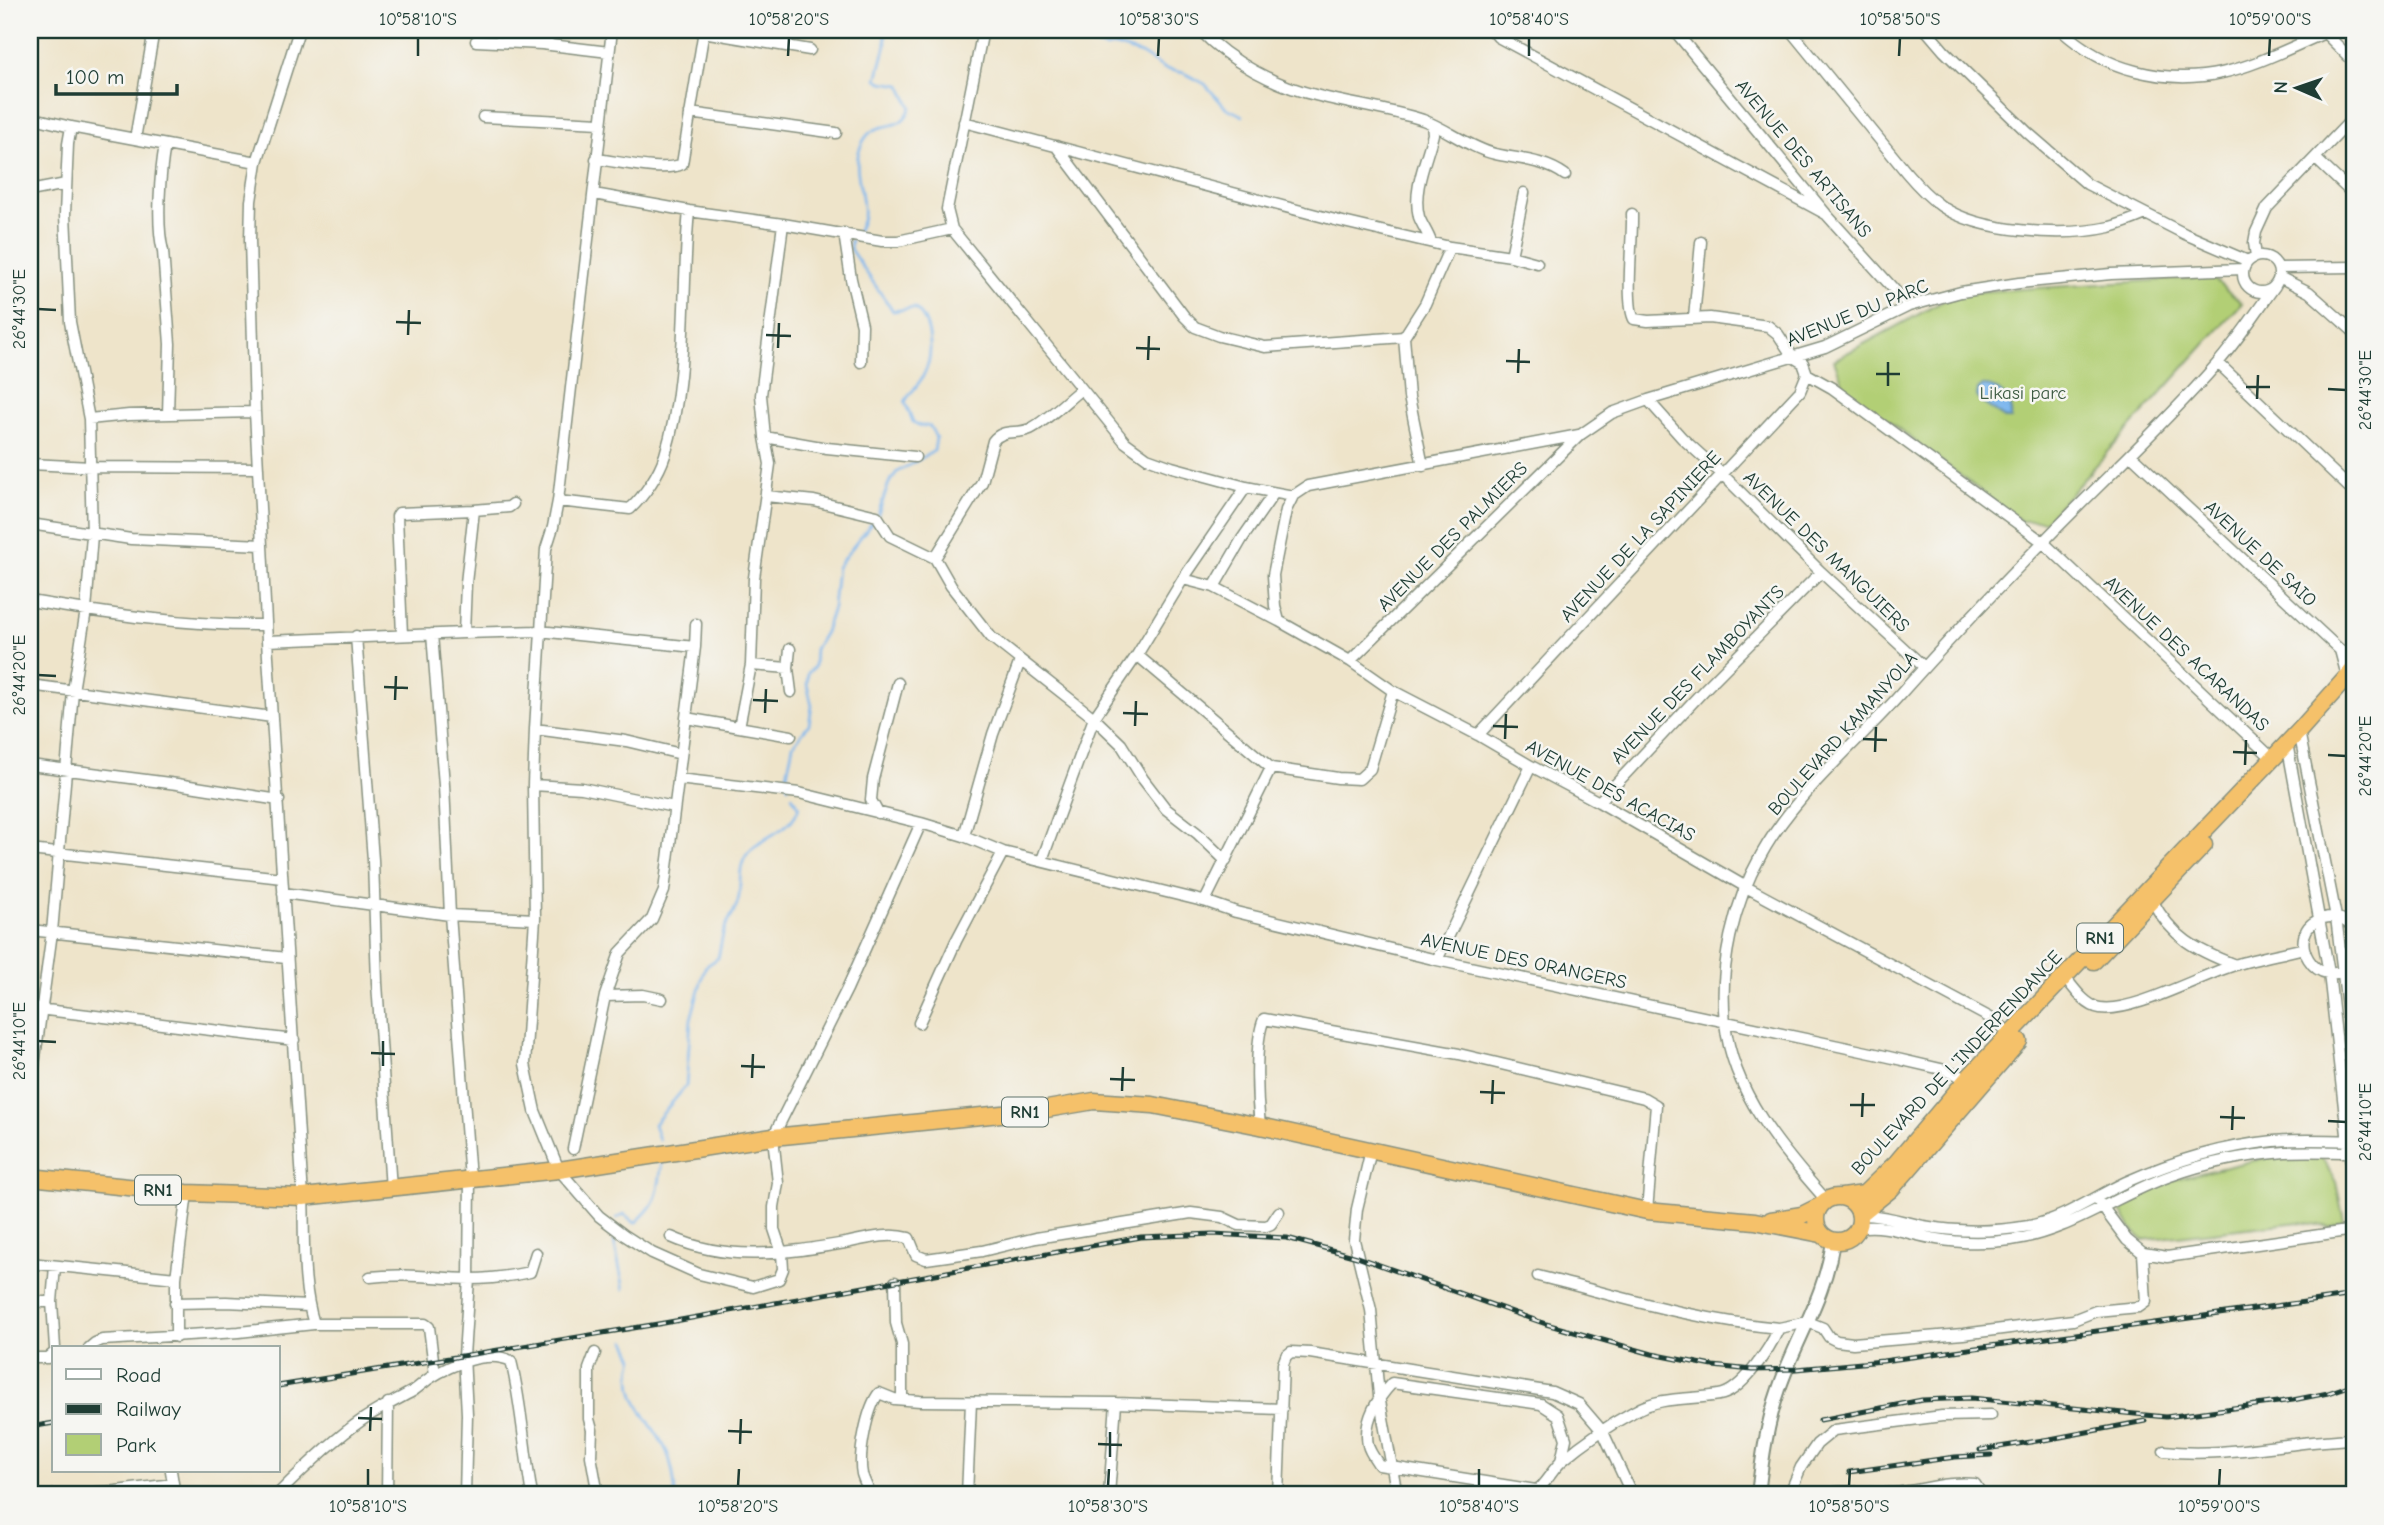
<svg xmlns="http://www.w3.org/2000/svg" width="2384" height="1525" font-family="'Comic Neue',sans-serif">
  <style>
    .green { fill: #b2cf75; stroke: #688654; stroke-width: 2 }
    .water { fill: #7eb7ee; stroke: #4e7a91; stroke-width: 2 }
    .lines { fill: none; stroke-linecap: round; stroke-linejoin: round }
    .stream { stroke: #7eb7ee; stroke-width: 2.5 }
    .minor-casing { stroke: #86907f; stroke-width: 13 }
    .tertiary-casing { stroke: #86907f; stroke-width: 16 }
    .trunk-casing { stroke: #86907f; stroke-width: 19 }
    .minor { stroke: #fff; stroke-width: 10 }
    .tertiary { stroke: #fff; stroke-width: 12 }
    .trunk { stroke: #f5c16b; stroke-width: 16 }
    .rail-casing { stroke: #1f3d34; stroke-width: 5 }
    .rail { stroke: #f6f6f2; stroke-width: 2.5; stroke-dasharray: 8; stroke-linecap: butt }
    .ticks { fill: none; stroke: #1f3d34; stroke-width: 2.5 }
    .labels { text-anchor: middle; stroke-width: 5; stroke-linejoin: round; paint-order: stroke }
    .shield { fill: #f6f6f2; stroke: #60746d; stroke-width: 2 }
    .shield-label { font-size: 18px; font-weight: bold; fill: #1f3d34 }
    .street-label { font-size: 19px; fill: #1f3d34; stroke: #f6f6f2 }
    .park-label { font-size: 19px; fill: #3c5a41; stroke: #f6f6f2 }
    .neatline { fill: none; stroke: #1f3d34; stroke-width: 2.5 }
    .ticks-label { font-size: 18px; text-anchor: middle; fill: #1f3d34 }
  </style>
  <rect width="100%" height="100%" fill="#f6f6f2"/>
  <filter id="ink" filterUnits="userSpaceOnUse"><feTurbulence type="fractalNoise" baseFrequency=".0143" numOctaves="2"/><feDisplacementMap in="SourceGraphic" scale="14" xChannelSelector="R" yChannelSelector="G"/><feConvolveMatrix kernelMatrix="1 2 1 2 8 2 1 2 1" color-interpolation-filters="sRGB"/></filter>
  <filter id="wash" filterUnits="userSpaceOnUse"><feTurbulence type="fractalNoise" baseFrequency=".00686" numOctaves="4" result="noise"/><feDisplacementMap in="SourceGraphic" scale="28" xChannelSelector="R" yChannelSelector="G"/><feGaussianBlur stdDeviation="1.57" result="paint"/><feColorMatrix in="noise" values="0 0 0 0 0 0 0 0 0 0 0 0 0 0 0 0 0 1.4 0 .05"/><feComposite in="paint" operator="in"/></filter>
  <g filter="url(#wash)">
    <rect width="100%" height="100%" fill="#eee4ca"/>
    <path class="green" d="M2211 277 2242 303 2046 521H2020L1845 388 1834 360 1958 293Z
      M2282 1154H2320L2336 1182 2344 1221 2330 1227 2299 1222 2143 1240 2132 1230 2116 1202 2166 1181Z"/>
    <path class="water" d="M1983 386C2000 385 2013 403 2011 419H2006L1981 402 1977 396 1978 390Z"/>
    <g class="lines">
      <path class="stream" d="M991 30 1061 38 1069 36 1082 42 1106 48 1115 46 1141 54 1165 69 1184 73 1205 84 1225 107 1243 116
        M857 232C859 228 862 222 863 217 866 191 848 166 864 140 878 117 900 136 911 107L901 85 882 82 877 79 886 45 885 30
        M851 240 850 249 893 311 914 308C932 320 934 355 924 374 920 384 910 392 905 402L913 422 920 426H930L936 438 934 451 897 472 889 483 878 514
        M788 787 786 779 793 745 809 724 812 706 807 684 808 673 814 667 815 649 825 632 833 608 837 567 874 520
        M659 1140 654 1124 686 1086 691 1019 705 967 718 958C720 950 721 940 724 931 728 919 738 909 739 896 741 882 738 865 748 853 763 835 793 831 799 806L792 796
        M617 1218 624 1214 635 1223C660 1202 658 1191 662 1161
        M612 1232 624 1289
        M626 1341 634 1358C621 1402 652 1418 667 1452 672 1464 675 1482 675 1495"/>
    </g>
  </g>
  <g filter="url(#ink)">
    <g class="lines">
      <g class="minor-casing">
        <path id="minor" d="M299 30 257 162 251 201 250 240 255 412 267 641 303 1197C305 1239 301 1283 314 1324
          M612 30 558 501 553 527 546 549 535 729 533 785 535 919 525 1064 535 1111 559 1170 599 1216 624 1235 652 1253 699 1274 753 1287 779 1279 783 1269 782 1253 774 1229V1207L778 1183 773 1137 847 989 921 823 964 836 1003 852 1207 902 1236 912 1437 960 1876 1054 1941 1069 1971 1080
          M983 30 947 209 952 229 1125 442 1147 458 1172 467 1246 487 1293 496
          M1200 30C1230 62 1276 86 1319 96 1354 105 1388 109 1423 120 1447 129 1470 148 1495 154 1518 159 1545 160 1565 175
          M1492 30 1498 37 1826 214
          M1674 30 1826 214 1909 306
          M1790 30 1906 172C1917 185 1927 196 1941 206 1980 233 2065 237 2110 227 2122 224 2134 219 2146 214
          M1926 30 1944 51 2028 133 2087 184 2185 234 2248 261
          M2061 30C2083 50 2107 64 2136 71 2215 91 2262 59 2332 30
          M2322 30 2354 62
          M703 32 810 50
          M476 41 542 44 609 52
          M787 45 788 30
          M690 113 836 133
          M30 117 71 127 257 162
          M483 117 600 123
          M964 122 1339 221 1450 247 1511 256 1537 263
          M135 139 154 30
          M165 145C160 172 156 225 163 251L170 344 168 414
          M1056 146 1184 316 1195 327 1219 336 1265 347 1404 337
          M2315 158 2354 195
          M596 159C617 161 664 173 682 164L704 30
          M30 191 66 184
          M594 194 689 211 783 224 882 241H898L952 229
          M844 233 851 279 862 325 861 362
          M1431 242C1428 233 1422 225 1419 217 1412 190 1427 159 1433 134L1432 124
          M2243 274a18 18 0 1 1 36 0a18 18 0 1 1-36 0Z
          M1511 256 1524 193
          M2256 256 2254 243 2256 232 2267 208 2354 117
          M2278 268 2354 267
          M2279 277 2309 292 2354 332
          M1694 318 1701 242
          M2218 363 2354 492
          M1807 374 1832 388 2043 542 2272 758
          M1648 400 1682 438 1722 474 1821 572 1924 667
          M89 419 129 415 255 412
          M765 437 827 448 915 457
          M2131 455 2340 650 2347 676 2354 683
          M30 464 91 467 258 468
          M1423 466 1409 397 1404 337 1425 304 1450 247
          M1246 487 1183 579 1137 655 1271 768 1338 778 1359 779 1370 769 1393 691
          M766 496 814 501 877 516 890 536 935 558 982 482 993 441C1003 428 1016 435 1030 429 1045 422 1066 401 1080 390
          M558 501 630 509C644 496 659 474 665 455 689 377 681 292 689 211
          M30 524 131 539 262 545
          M935 558 951 586 991 637 1094 718 1137 655
          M1183 579 1214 587 1279 621 1350 661 1393 691 1478 735 1531 766 1599 802 1746 887 1996 1021 2014 1038
          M1214 587 1242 539 1274 493
          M30 601C108 614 187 626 266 625
          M1279 621 1275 606 1273 575 1286 510 1293 496 1308 486 1579 435
          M464 633 539 631 695 647
          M432 634 444 785 450 915 470 1179 469 1279 464 1356 467 1414 465 1495
          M402 635 397 516 399 513 474 510
          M356 636 373 860 377 983 391 1189
          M267 641 464 633 466 583 474 510 509 507 513 504
          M2340 650 2354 653
          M1350 661 1580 435 1612 413 1648 400 1825 347 1909 306 1961 292 2019 283 2111 274 2243 269
          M751 665 788 668 790 649
          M788 668 791 692
          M30 685 272 717
          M686 718 791 736
          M739 727 751 665 754 578 770 464 765 437 761 395 783 224
          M535 729 626 741 681 754
          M2299 731 2336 917 2354 1063
          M1478 735 1800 391 1807 374 1803 363 1793 357 1778 334 1768 326 1710 318 1648 321 1634 319C1625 303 1633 237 1632 214
          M2287 743 2329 973 2349 1152 2354 1174
          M30 765 177 784 279 800
          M678 779 799 793 921 823
          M533 785 582 788 674 807
          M1599 802 1707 687 1821 572
          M878 813 871 800 873 779 898 683
          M964 836 993 734 1020 661
          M30 850 282 878
          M1042 860 1094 718 1121 744 1143 779 1166 809 1197 833 1226 861
          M283 893 450 915 535 919
          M2152 900C2172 938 2196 950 2235 965
          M1207 902V897L1271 768
          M2354 929C2347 920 2336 915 2324 918 2278 930 2319 1002 2354 961
          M30 930 286 958
          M1437 960 1531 766
          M2064 976C2073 987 2085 1006 2100 1008 2133 1013 2201 975 2235 965 2257 958 2281 954 2304 948
          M605 996 643 995 662 999
          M30 1008 294 1040
          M919 1023 956 941 1003 852
          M30 1095 52 932 73 691 86 610 92 535 89 419 70 322 65 214 68 144 71 127
          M1260 1126C1257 1100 1254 1042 1264 1019L1459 1054 1644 1098 1656 1105 1647 1211
          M573 1149 605 996 620 953 652 919 664 891 695 647 696 624
          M1371 1150 1357 1209 1354 1240 1371 1310 1379 1396 1397 1495
          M1826 1200C1782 1150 1732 1092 1725 1022 1719 966 1733 905 1761 855 1794 795 1851 749 1897 698 1944 645 1993 593 2043 542 2100 483 2162 427 2216 365 2238 340 2256 312 2275 286
          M2098 1201 2127 1240 2143 1253 2167 1257 2354 1230
          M1860 1215C1882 1215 1901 1221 1923 1226 1956 1232 1995 1232 2029 1226 2064 1219 2094 1197 2126 1182 2171 1162 2224 1146 2274 1141 2301 1139 2328 1140 2354 1141
          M1858 1228C1886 1223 1910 1235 1937 1239 1960 1243 1988 1243 2011 1240 2069 1232 2116 1195 2170 1176 2206 1163 2246 1155 2285 1152 2308 1151 2331 1152 2354 1152
          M671 1237C729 1263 785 1253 845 1243 865 1239 889 1232 909 1238L916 1255 926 1259 982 1251 1036 1238 1191 1213 1222 1217 1239 1225 1266 1226 1271 1224 1279 1212
          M30 1263 176 1278 187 1193
          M1538 1276C1618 1296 1697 1321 1779 1328
          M370 1277C405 1273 434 1278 470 1279 490 1279 511 1276 530 1272L536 1253
          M176 1278V1337
          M895 1282 896 1323 902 1344V1399
          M30 1302H52
          M175 1303 226 1302 308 1306
          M55 1348 52 1302 55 1266
          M89 1348 95 1343 102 1340 239 1332 314 1324H425L429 1327 435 1375
          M595 1353 589 1369V1419L592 1430 591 1456 598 1495
          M30 1358H48L54 1353
          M2164 1451C2208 1456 2251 1449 2295 1444 2314 1441 2335 1441 2354 1438
          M1561 1461 1566 1439 1558 1415 1541 1404 1392 1383C1377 1399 1363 1420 1368 1445 1369 1451 1375 1459 1379 1465L1567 1495
          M171 1471 175 1495
          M53 1495 116 1491 173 1484
          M277 1495C301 1471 334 1439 362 1420 378 1409 395 1401 413 1391 419 1387 424 1382 430 1378 450 1365 488 1349 511 1361 522 1405 524 1451 532 1495
          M387 1495 388 1403
          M870 1495C868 1488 864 1481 862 1474 858 1455 867 1408 879 1393L894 1399 920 1401 1116 1403 1282 1409
          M967 1495 971 1402
          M1109 1495 1116 1403
          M1278 1495 1283 1364 1286 1356 1291 1352 1310 1353 1552 1392 1579 1404 1603 1432 1632 1495
          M1531 1495C1545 1487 1551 1470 1563 1460 1584 1442 1611 1424 1635 1411 1660 1396 1692 1400 1719 1395 1742 1392 1770 1348 1779 1328L1808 1322 1823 1328 1829 1337 1837 1341 1853 1343 1963 1334 2073 1320 2096 1311 2139 1307 2146 1302 2143 1253
          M1789 1495 1801 1467 1817 1444 1834 1430 1942 1416 1991 1415
          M1822 1495C1845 1488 1869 1494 1893 1493 1921 1491 1946 1481 1975 1484L1982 1495"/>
      </g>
      <g class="tertiary-casing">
        <path id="tertiary" d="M1758 1495C1762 1459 1767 1423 1779 1389 1797 1336 1825 1298 1833 1241"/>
      </g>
      <g class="trunk-casing">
        <path id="trunk" d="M2094 961 2204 845
          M30 1177 187 1193 303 1197 559 1170 773 1137 1041 1110 1094 1101 1153 1105 1260 1126 1647 1211 1755 1221 1821 1234
          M1816 1219a22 22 0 1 1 44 0a22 22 0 1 1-44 0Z
          M1842 1197 1864 1194 1897 1162 1968 1078 2299 731 2354 669
          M1860 1214 1891 1189 1907 1171 2019 1041
          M1771 1220 1802 1215 1820 1206"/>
      </g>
      <use href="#minor" class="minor"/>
      <use href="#tertiary" class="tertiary"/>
      <use href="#trunk" class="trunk"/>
      <g class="rail-casing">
        <path id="rail" d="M278 1386 664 1323 1141 1237 1213 1234 1287 1238 1357 1257 1546 1324 1652 1354 1713 1366 1752 1370 1797 1369 1883 1361 2354 1295
          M1820 1420 1922 1400 1971 1398 2166 1417 2293 1400 2328 1393 2354 1384
          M30 1427 54 1423
          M1980 1450 2050 1439 2145 1421
          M1849 1472 1955 1457 1991 1455"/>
      </g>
      <use href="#rail" class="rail"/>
    </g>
  </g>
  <path class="ticks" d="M418 56V38M788 56 789 38M1158 56 1159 38M1529 56V38M1899 56 1900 38M2269 56 2270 38M38 309 56 310M396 322 421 323M408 335 409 310M766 335 791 336M778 348 779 323M1136 348 1160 349M1148 360 1149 336M1506 361 1530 362M1518 373 1519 349M1876 374H1900M1888 386V362M2246 387H2270M2328 389 2346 390M2257 399 2258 375M38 675 56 676M384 687 408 688M395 700 396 676M753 700 778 701M765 713 766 689M1123 713 1148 714M1135 726 1136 701M1493 726 1518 727M1505 739 1506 714M1863 739 1887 740M1875 752 1876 727M2233 752 2257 753M2328 755 2346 756M2245 765 2246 740M38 1041 56 1042M371 1053 395 1054M383 1066V1041M741 1066 765 1067M752 1078 753 1054M1110 1079 1135 1080M1122 1091 1123 1067M1480 1092 1505 1093M1492 1104 1493 1080M1850 1105H1875M1862 1117 1863 1093M2220 1117 2245 1118M2328 1121 2346 1122M2232 1130 2233 1106M358 1418 382 1419M370 1431 371 1407M728 1431 752 1432M740 1444 741 1419M1098 1444 1122 1445M1110 1457V1432M368 1486V1469M738 1486 739 1469M1108 1486 1109 1469M1479 1486V1469M1849 1486 1850 1469M2219 1486 2220 1469"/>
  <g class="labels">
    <g class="shield">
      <rect x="2077" y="923.5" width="46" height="29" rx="5"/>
      <rect x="1002" y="1097.5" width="46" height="29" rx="5"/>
      <rect x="135" y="1175.5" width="46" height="29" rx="5"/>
    </g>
    <g class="shield-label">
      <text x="2100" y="944">RN1</text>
      <text x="1025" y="1118">RN1</text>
      <text x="158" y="1196">RN1</text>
    </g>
    <g class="street-label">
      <text transform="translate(1804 158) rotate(50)" y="7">AVENUE DES ARTISANS</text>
      <text transform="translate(1857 312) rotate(-22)" y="7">AVENUE DU PARC</text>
      <text transform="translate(1452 536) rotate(-45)" y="7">AVENUE DES PALMIERS</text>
      <text transform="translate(1640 536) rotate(-47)" y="7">AVENUE DE LA SAPINIERE</text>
      <text transform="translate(1827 551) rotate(44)" y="7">AVENUE DES MANGUIERS</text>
      <text transform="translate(2261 553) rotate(43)" y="7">AVENUE DE SAIO</text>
      <text transform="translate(2187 653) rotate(43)" y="7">AVENUE DES ACARANDAS</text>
      <text transform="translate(1697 674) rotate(-46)" y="7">AVENUE DES FLAMBOYANTS</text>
      <text transform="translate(1842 733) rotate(-48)" y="7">BOULEVARD KAMANYOLA</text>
      <text transform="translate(1611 790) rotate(29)" y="7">AVENUE DES ACACIAS</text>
      <text transform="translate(1524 960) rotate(12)" y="7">AVENUE DES ORANGERS</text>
      <text transform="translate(1956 1062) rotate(-47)" y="7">BOULEVARD DE L'INDERPENDANCE</text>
    </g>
    <g class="park-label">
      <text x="2023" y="399">Likasi parc</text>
    </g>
  </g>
  <rect width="2384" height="1525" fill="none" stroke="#f6f6f2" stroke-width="77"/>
  <rect x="52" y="1346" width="228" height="126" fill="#f6f6f2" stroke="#a0aca6" stroke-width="2"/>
  <rect x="66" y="1369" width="35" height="10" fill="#ffffff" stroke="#a0aca6" stroke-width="2"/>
  <text x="116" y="1382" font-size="21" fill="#1f3d34">Road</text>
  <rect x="66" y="1404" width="35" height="10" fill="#1f3d34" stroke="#a0aca6" stroke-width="2"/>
  <text x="116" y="1416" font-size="21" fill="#1f3d34">Railway</text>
  <rect x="66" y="1434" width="35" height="21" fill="#b2cf75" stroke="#a0aca6" stroke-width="2"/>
  <text x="116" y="1452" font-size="21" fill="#1f3d34">Park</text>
  <g transform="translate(2297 88) rotate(272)" stroke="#f6f6f2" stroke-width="5" paint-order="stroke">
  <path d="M0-5L12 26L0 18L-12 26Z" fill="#1f3d34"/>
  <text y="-10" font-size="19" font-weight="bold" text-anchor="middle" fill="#1f3d34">N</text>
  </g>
  <path d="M56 84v10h121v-10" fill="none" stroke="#1f3d34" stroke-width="3.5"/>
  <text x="66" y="84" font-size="21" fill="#1f3d34" stroke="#f6f6f2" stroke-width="5" paint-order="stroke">100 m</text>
  <rect x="38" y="38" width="2308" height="1448" class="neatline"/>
  <g class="ticks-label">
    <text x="418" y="25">10°58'10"S</text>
    <text x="789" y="25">10°58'20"S</text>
    <text x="1159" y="25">10°58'30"S</text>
    <text x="1529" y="25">10°58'40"S</text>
    <text x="1900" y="25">10°58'50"S</text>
    <text x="2270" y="25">10°59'00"S</text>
    <text transform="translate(19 309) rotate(-90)" y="6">26°44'30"E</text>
    <text transform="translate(2365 390) rotate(-90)" y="6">26°44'30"E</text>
    <text transform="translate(19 675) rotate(-90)" y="6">26°44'20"E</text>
    <text transform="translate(2365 756) rotate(-90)" y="6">26°44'20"E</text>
    <text transform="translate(19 1041) rotate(-90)" y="6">26°44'10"E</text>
    <text transform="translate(2365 1122) rotate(-90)" y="6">26°44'10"E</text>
    <text x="368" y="1512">10°58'10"S</text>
    <text x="738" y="1512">10°58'20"S</text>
    <text x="1108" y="1512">10°58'30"S</text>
    <text x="1479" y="1512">10°58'40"S</text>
    <text x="1849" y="1512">10°58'50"S</text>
    <text x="2219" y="1512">10°59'00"S</text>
  </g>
</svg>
